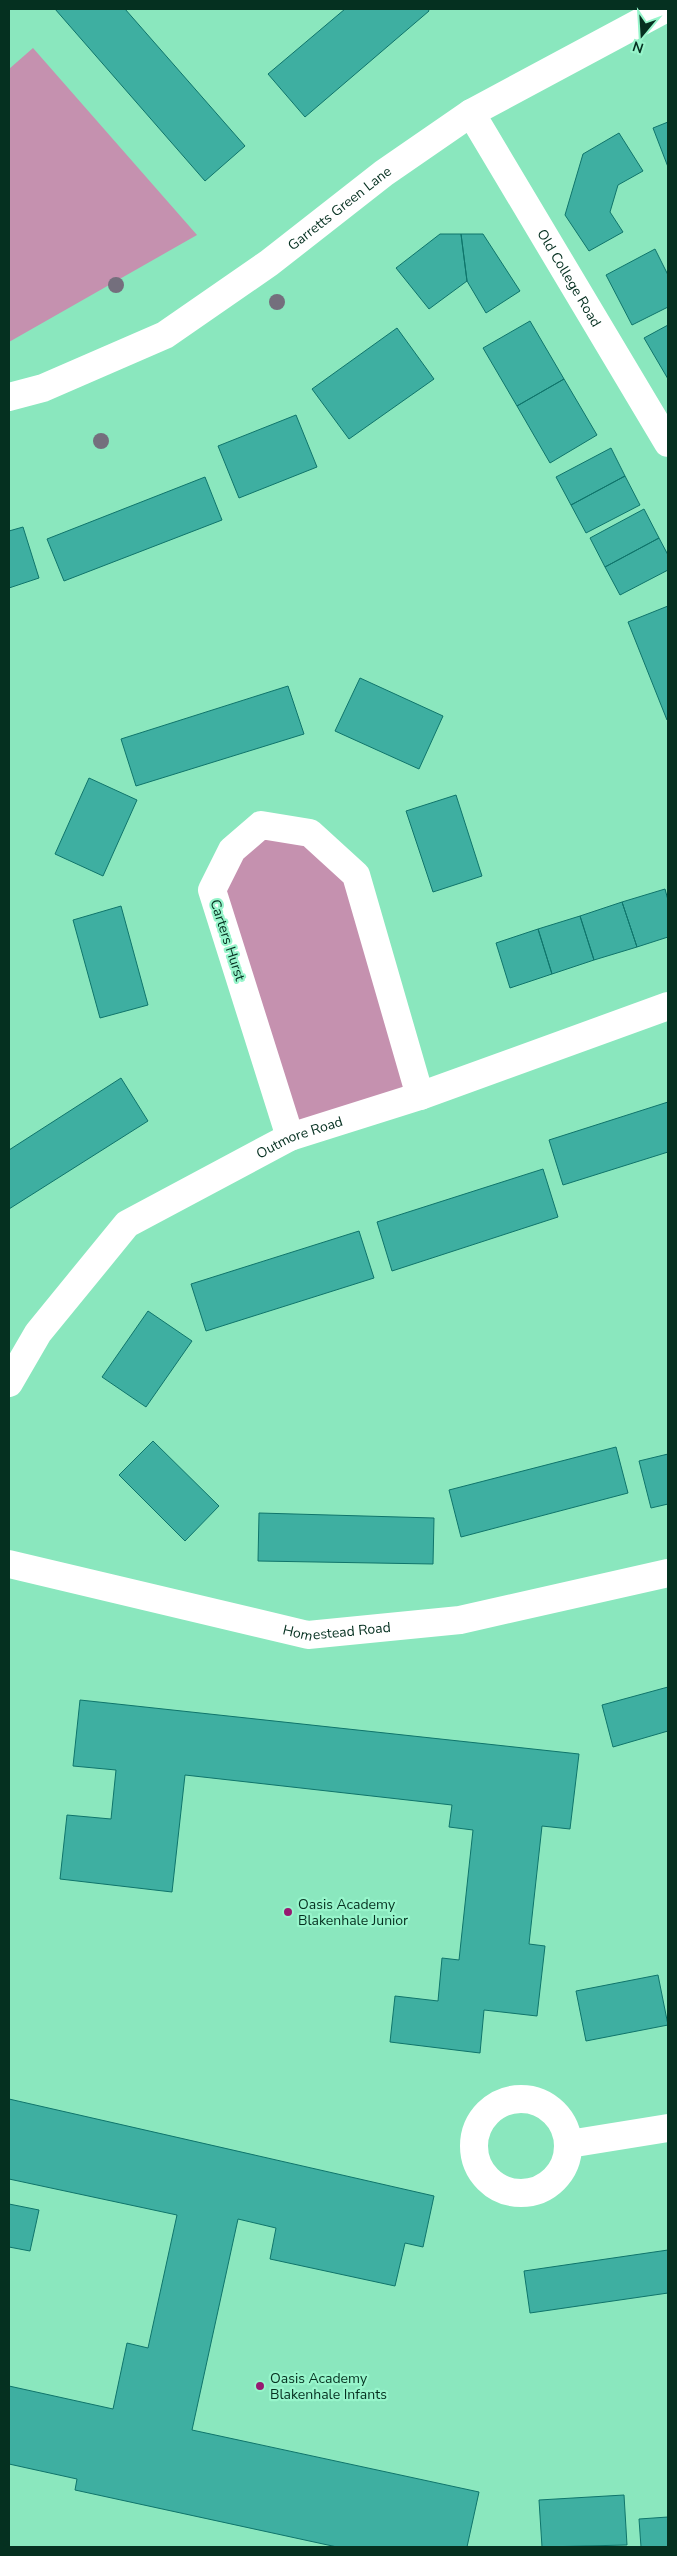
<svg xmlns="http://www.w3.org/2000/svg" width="677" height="2556" font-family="'Nunito Sans',sans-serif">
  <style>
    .green { fill: #c591af }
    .building { fill: #3eafa1; stroke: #0f756b }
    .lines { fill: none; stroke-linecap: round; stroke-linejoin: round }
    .street { stroke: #fff; stroke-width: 28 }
    .secondary { stroke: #fff; stroke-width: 28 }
    .tree { fill: #746f7d }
    .poi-dot { fill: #971971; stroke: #97f5cb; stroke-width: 2 }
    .labels { text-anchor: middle; stroke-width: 4.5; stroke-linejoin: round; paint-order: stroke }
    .street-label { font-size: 14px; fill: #053020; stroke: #97f5cb }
    .poi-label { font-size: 14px; fill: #053020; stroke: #97f5cb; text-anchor: start }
  </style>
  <rect width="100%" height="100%" fill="#8ae7be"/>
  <path class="green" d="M33 48 197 235 9 342V69Z
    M261 825 310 833 356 875 420 1096 290 1137 212 890Z"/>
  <path class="building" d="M55 9H125L245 146 205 181Z
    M345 9H428L429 11 305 117 268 74Z
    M668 122V167L653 128Z
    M619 133 643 171 618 185 610 212 623 232 589 251 565 215 583 154Z
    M440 234H461L467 281 429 309 396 268Z
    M461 234H483L520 291 486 313 467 281Z
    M655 249 668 275V307L632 325 606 275Z
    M530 321 564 379 517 406 483 348Z
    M668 325V379L644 338Z
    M397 328 434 379 349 439 312 389Z
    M564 379 597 435 550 463 517 406Z
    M296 415 317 467 239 498 218 446Z
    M611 448 625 476 571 505 556 477Z
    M625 476 640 505 586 533 571 505Z
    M205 477 222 520 64 581 47 539Z
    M644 509 659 538 605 567 590 538Z
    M23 527 39 578 9 588V531Z
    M659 538 668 555V570L620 595 605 567Z
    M668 606V719L667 720 628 622Z
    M360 678 443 716 419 769 335 731Z
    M288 686 304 734 136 786 121 739Z
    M89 778 137 800 103 876 55 854Z
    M456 795 482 876 433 892 406 811Z
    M665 889 668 900V937L637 947 622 902Z
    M622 902 637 947 594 960 580 916Z
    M121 906 148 1005 100 1018 73 920Z
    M580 916 594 960 552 974 538 929Z
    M538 929 552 974 510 988 496 943Z
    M121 1078 148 1121 9 1209V1150Z
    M668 1102V1152L563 1185 549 1140Z
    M543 1169 558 1217 392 1271 377 1222Z
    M359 1231 374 1278 206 1331 191 1284Z
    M148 1311 192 1341 146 1407 102 1377Z
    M153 1441 219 1506 185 1541 119 1475Z
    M616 1447 628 1493 461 1537 449 1490Z
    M668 1454V1504L651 1508 639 1461Z
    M259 1513 434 1518 433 1564 258 1561Z
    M668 1687V1731L613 1747 602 1705Z
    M80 1700 579 1754 570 1829 542 1826 529 1944 545 1946 537 2016 484 2010 480 2053 390 2042 395 1996 438 2001 442 1958 459 1960 473 1830 449 1827 452 1805 185 1775 172 1892 60 1879 67 1815 111 1819 116 1770 73 1766Z
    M658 1975 668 2025 586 2041 576 1991Z
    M9 2099 434 2196 423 2247 405 2243 395 2286 270 2259 276 2228 238 2219 192 2430 479 2492 467 2547H337L75 2490 77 2479 9 2464V2386L113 2409 127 2343 148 2348 177 2215 9 2179Z
    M9 2204 39 2210 30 2251 9 2247Z
    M668 2250V2293L530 2313 524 2271Z
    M624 2495 627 2545 542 2547 539 2500Z
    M668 2517V2547H641L639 2519Z"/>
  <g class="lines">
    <g class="street">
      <path id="s1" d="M471 113 668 443"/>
      <path d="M290 1137 212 890 232 850 261 825 310 833 356 875 420 1096"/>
      <path id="s2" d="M9 1383 38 1333 127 1224 290 1137 420 1096 668 1006"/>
      <path id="s3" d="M9 1564 308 1635 460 1620 668 1573"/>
      <circle cx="521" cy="2146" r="47"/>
      <path d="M569 2144 668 2128"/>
    </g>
    <path class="secondary" id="s4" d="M9 397 43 388 165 335 269 263 384 173 471 113 665 9"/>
  </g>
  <g class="tree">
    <circle cx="116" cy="285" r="8"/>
    <circle cx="277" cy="302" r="8"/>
    <circle cx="101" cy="441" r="8"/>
  </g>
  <g class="poi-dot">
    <circle cx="288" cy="1912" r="5"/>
    <circle cx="260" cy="2386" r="5"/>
  </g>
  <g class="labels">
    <g class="street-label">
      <text dy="5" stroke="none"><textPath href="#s4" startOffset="384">Garretts Green Lane</textPath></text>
      <text dy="5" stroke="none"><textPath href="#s1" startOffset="192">Old College Road</textPath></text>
      <text transform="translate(228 940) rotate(72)" y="5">Carters Hurst</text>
      <text dy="5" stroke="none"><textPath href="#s2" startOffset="392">Outmore Road</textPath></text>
      <text dy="5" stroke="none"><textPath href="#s3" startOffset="336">Homestead Road</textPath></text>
    </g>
    <g class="poi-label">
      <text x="298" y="1909">Oasis Academy<tspan x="298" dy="16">Blakenhale Junior</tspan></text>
      <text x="270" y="2383">Oasis Academy<tspan x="270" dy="16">Blakenhale Infants</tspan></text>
    </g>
  </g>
  <rect width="677" height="2556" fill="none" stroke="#053020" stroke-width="20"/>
  <g transform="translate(642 35) rotate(198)" stroke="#97f5cb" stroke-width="4" paint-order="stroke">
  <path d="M0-4L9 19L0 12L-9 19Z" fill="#053020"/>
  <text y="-8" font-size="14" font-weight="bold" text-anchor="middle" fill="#053020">N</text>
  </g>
</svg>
